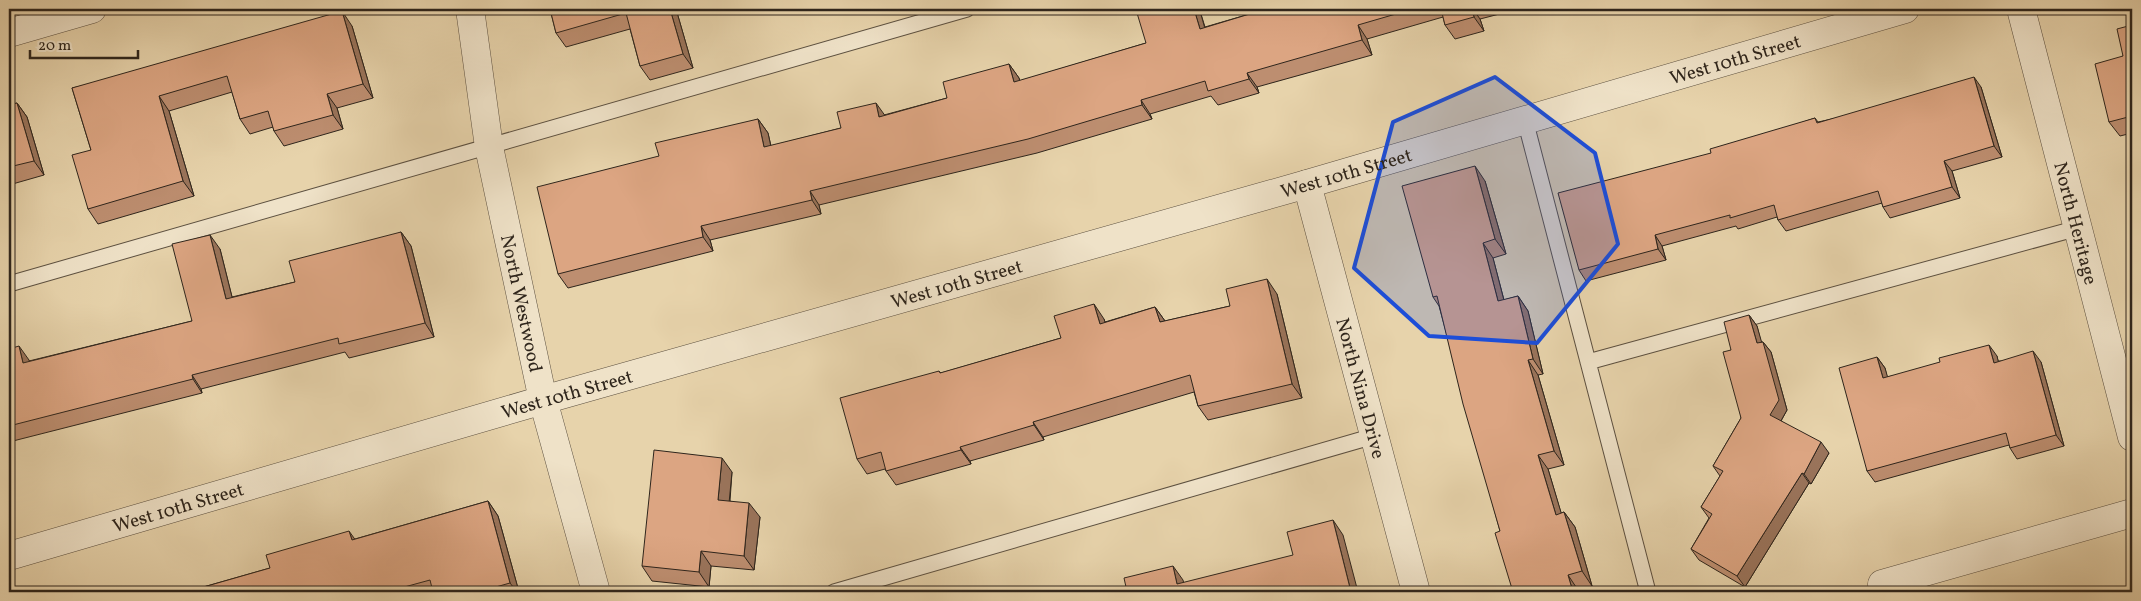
<svg xmlns="http://www.w3.org/2000/svg" width="2141" height="601" font-family="Vollkorn,serif">
  <style>
    .lines { fill: none; stroke-linecap: round; stroke-linejoin: round }
    .lane-casing { stroke: #5c5040; stroke-width: 17 }
    .street-casing { stroke: #5c5040; stroke-width: 29 }
    .lane { stroke: #efe2c8; stroke-width: 15 }
    .street { stroke: #efe2c8; stroke-width: 28 }
    .wall { fill: #bd8e70; stroke: #2e251c }
    .shaded-wall { fill: #9a745b; stroke: #2e251c }
    .building { fill: #dca582; stroke: #2e251c }
    .marked { fill: #1d4ed8; fill-opacity: 0.2; stroke: #1d4ed8; stroke-width: 4; stroke-linejoin: round }
    .labels { text-anchor: middle; stroke-width: 4.5; stroke-linejoin: round; paint-order: stroke }
    .street-label { font-size: 19px; fill: #2e251c; stroke: #efe2c8 }
  </style>
  <rect width="100%" height="100%" fill="#e7d3ab"/>
  <filter id="stains"><feTurbulence type="fractalNoise" baseFrequency=".004" numOctaves="4"/><feColorMatrix values="0 0 0 0 .2 0 0 0 0 .09 0 0 0 0 .02 0 0 0 .5 -.17"/></filter>
  <radialGradient id="worn" r=".72"><stop offset=".6" stop-color="#630" stop-opacity="0"/><stop offset="1" stop-color="#630" stop-opacity=".3"/></radialGradient>
  <g class="lines">
    <g class="lane-casing">
      <path id="lane" d="M1525 120 1648 592
        M9 284 967 9
        M1588 362 2078 228
        M834 592 1374 436"/>
    </g>
    <g class="street-casing">
      <g id="street">
        <path id="s1" d="M470 9 489 147 543 400 596 592"/>
        <path id="s2" d="M2021 9 2132 437"/>
        <path d="M9 33 92 9"/>
        <path id="s3" d="M1307 184 1416 592"/>
        <path id="s4" d="M9 556 543 400 1307 184 1905 9"/>
        <path d="M1882 584 2132 513"/>
      </g>
    </g>
    <use href="#lane" class="lane"/>
    <use href="#street" class="street"/>
  </g>
  <path class="wall" d="M550 9H676L693 68 650 80 640 66 630 29 566 47 556 33Z
    M1262 9H1519L1480 19 1484 31 1455 39 1445 25 1443 17 1367 39 1372 55 1257 87 1259 93 1218 105 1211 96 1150 114 1152 119 1037 153 819 205 821 214 710 240 713 251 568 288 558 274 659 156 758 119 768 133 771 146 841 128 884 115 947 98 1009 64 1019 78 1020 81 1146 43 1200 11 1205 27 1253 13Z
    M2132 25V133L2120 136 2109 122 2123 56Z
    M352 26 373 98 337 108 343 129 284 146 274 131 273 127 250 134 240 119 232 92 169 111 194 196 98 224 88 209 91 150 72 88Z
    M1981 87 2002 157 1952 171 1960 198 1890 218 1883 207 1882 203 1786 231 1778 220 1777 217 1738 229 1736 226 1662 246 1666 260 1586 281 1579 270 1711 153 1815 118 1818 122Z
    M17 103 27 117 44 175 9 185V105Z
    M1485 181 1506 254 1493 258 1504 300 1518 296 1528 311 1543 374 1538 375 1564 465 1548 469 1561 513 1564 512 1575 527 1592 586 1578 590 1579 592H1513L1500 531 1439 306 1433 297Z
    M401 232 411 246 434 337 349 358 345 352 201 389 202 393 9 442V349L29 360V361L192 321 220 249 232 297 295 282Z
    M1277 294 1302 398 1208 420 1198 406 1194 392 1043 437 1044 440 970 461 971 464 896 485 886 471 885 469 867 474 857 459 939 371 941 373 1061 338 1104 319 1105 322 1155 307 1165 321 1230 306Z
    M1749 315 1757 326 1761 342H1763L1771 352 1787 410 1781 421 1829 453 1811 484 1809 483 1745 587 1699 560 1691 549 1709 518 1701 507 1720 476 1713 466 1741 418 1731 350Z
    M1997 356 1998 361 2041 362 2064 446 2017 459 2010 448 2009 445 1875 482 1867 471 1877 357 1885 368 1887 377Z
    M732 472 730 501 760 517 754 570 711 566 709 587 652 581 642 566Z
    M488 501 498 516 519 592H186L270 568 355 539Z"/>
  <path class="shaded-wall" d="M670 9H676L693 68 683 54Z
    M1194 9H1198L1200 11 1209 43 1200 29Z
    M1472 9H1473L1480 19 1484 31 1474 17Z
    M342 11 352 26 373 98 363 84Z
    M1358 25 1367 39 1372 55 1362 40Z
    M1009 64 1019 78 1024 96 1014 82Z
    M1247 73 1257 87 1259 93 1249 79Z
    M1974 77 1981 87 2002 157 1994 146Z
    M327 94 337 108 343 129 333 115Z
    M159 96 169 111 194 196 183 181Z
    M1141 100 1150 114 1152 119 1142 105Z
    M17 103 27 117 44 175 34 161Z
    M876 103 886 117H879Z
    M758 119 768 133 774 161 764 147Z
    M1944 161 1952 171 1960 198 1952 187Z
    M1475 166 1485 181 1506 254 1495 239Z
    M810 191 819 205 821 214 812 200Z
    M701 226 710 240 713 251 703 237Z
    M401 232 411 246 434 337 425 323Z
    M210 235 220 249 236 313 226 299Z
    M1655 235 1662 246 1666 260 1658 249Z
    M1483 243 1493 258 1508 316 1498 301Z
    M1267 279 1277 294 1302 398 1292 384Z
    M1518 296 1528 311 1543 374 1533 359Z
    M1094 304 1104 319 1110 338 1100 324Z
    M1155 307 1165 321 1160 322Z
    M1749 315 1757 326 1765 354 1757 343Z
    M1763 342 1771 352 1787 410 1778 426 1770 415Z
    M1989 345 1997 356 2001 373 1994 363Z
    M19 346 29 360 33 377 23 363Z
    M2033 351 2041 362 2064 446 2056 435Z
    M1877 357 1885 368 1891 389 1883 378Z
    M1528 360 1538 375 1564 465 1554 451Z
    M192 375 201 389 202 393 193 379Z
    M1033 422 1043 437 1044 440 1034 425Z
    M1821 442 1829 453 1811 484 1804 474Z
    M960 447 970 461 971 464 961 450Z
    M1538 455 1548 469 1566 529 1556 515Z
    M722 458 732 472 728 514 718 500Z
    M1802 473 1809 483 1745 587 1737 576Z
    M488 501 498 516 519 592H517L510 583Z
    M749 503 760 517 754 570 744 556Z
    M1564 512 1575 527 1592 586 1582 571Z
    M1333 520 1343 535 1358 592H1351Z
    M349 531 359 545 352 540Z
    M701 551 711 566 709 587 699 572Z
    M1173 566 1183 580 1186 592 1177 584Z
    M1568 575 1578 590 1579 592H1573Z"/>
  <path class="building" d="M550 9H670L683 54 640 66 626 13 556 33Z
    M1150 9H1194L1200 29 1253 13V11L1262 9H1413L1358 25 1362 40 1247 73 1249 79 1208 91 1205 81 1141 100 1142 105 1028 139 810 191 812 200 701 226 703 237 558 274 537 187 659 156 655 143 758 119 764 147 841 128 837 112 876 103 879 117 947 98 943 82 1009 64 1014 82 1146 43 1137 13Z
    M1441 9H1472L1474 17 1445 25Z
    M342 11 363 84 327 94 333 115 274 131 268 111 240 119 227 76 159 96 183 181 88 209 72 155 91 150 72 88Z
    M2132 25V116L2109 122 2095 64 2123 56 2117 29Z
    M1974 77 1994 146 1944 161 1952 187 1883 207 1878 191 1778 220 1774 205 1730 218V215L1655 235 1658 249 1579 270 1558 193 1711 153 1710 149 1815 118 1817 123Z
    M17 103 34 161 9 167V105Z
    M1475 166 1495 239 1483 243 1498 301 1518 296 1533 359 1528 360 1554 451 1538 455 1556 515 1564 512 1582 571 1568 575 1573 592H1513L1495 533 1500 531 1463 404 1437 296 1433 297 1402 186Z
    M401 232 425 323 339 344 338 338 192 375 193 379 9 426V349L19 346 23 363 192 321 172 244 210 235 226 299 295 282 289 261Z
    M1267 279 1292 384 1198 406 1190 375 1033 422 1034 425 960 447 961 450 886 471 881 452 857 459 840 398 939 371 940 373 1061 338 1054 316 1094 304 1100 324 1155 307 1160 322 1230 306 1226 289Z
    M1749 315 1757 343 1763 342 1779 400 1770 415 1821 442 1804 474 1802 473 1737 576 1691 549 1712 514 1701 507 1723 471 1713 466 1741 418 1723 352 1731 350 1724 322Z
    M1989 345 1994 363 2033 351 2056 435 2010 448 2006 433 1867 471 1839 368 1877 357 1883 378 1940 362 1939 358Z
    M654 450 722 458 718 500 749 503 744 556 701 551 699 572 642 566Z
    M488 501 510 583 478 592H433L430 580 386 592H186L270 568 266 555 349 531 352 540Z
    M1333 520 1351 592H1109L1126 587 1124 578 1173 566 1177 584 1293 555 1287 532Z"/>
  <path class="marked" d="M1495 77 1595 153 1618 244 1537 343 1429 336 1354 268 1393 122Z"/>
  <g class="labels">
    <g class="street-label">
      <text dy="7" stroke="none"><textPath href="#s4" startOffset="1796">West 10th Street</textPath></text>
      <text dy="7" stroke="none"><textPath href="#s4" startOffset="1391">West 10th Street</textPath></text>
      <text dy="7" stroke="none"><textPath href="#s2" startOffset="221">North Heritage</textPath></text>
      <text dy="7" stroke="none"><textPath href="#s4" startOffset="986">West 10th Street</textPath></text>
      <text dy="7" stroke="none"><textPath href="#s1" startOffset="299">North Westwood</textPath></text>
      <text dy="7" stroke="none"><textPath href="#s3" startOffset="211">North Nina Drive</textPath></text>
      <text dy="7" stroke="none"><textPath href="#s4" startOffset="581">West 10th Street</textPath></text>
      <text dy="7" stroke="none"><textPath href="#s4" startOffset="176">West 10th Street</textPath></text>
    </g>
  </g>
  <rect width="2141" height="601" fill="none" stroke="#e7d3ab" stroke-width="30"/>
  <rect x="10" y="10" width="2121" height="581" fill="none" stroke="#2e251c" stroke-width="2.5"/>
  <rect x="15" y="15" width="2111" height="571" fill="none" stroke="#2e251c"/>
  <path d="M30 50v8h108v-8" fill="none" stroke="#2e251c" stroke-width="2.5"/>
  <text x="38" y="50" font-size="15" fill="#2e251c" stroke="#efe2c8" stroke-width="4" paint-order="stroke">20 m</text>
  <rect width="100%" height="100%" filter="url(#stains)"/>
  <rect width="100%" height="100%" fill="url(#worn)"/>
</svg>
